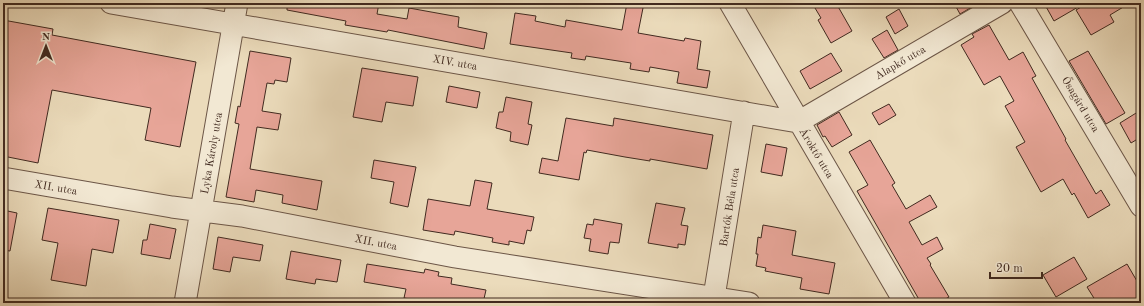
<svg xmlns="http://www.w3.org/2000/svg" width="1144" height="306" font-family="'Old Standard TT',serif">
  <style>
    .building { fill: #e7a598; stroke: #412a20 }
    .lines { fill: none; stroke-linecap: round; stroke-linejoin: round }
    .minor-casing { stroke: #6c5647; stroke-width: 23 }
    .minor { stroke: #f2e8d3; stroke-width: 21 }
    .labels { text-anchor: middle; stroke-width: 3; stroke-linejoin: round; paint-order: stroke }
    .street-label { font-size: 11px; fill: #412a20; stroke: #f2e8d3 }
  </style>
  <rect width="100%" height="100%" fill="#ebdbbb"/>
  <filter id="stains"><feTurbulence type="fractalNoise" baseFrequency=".005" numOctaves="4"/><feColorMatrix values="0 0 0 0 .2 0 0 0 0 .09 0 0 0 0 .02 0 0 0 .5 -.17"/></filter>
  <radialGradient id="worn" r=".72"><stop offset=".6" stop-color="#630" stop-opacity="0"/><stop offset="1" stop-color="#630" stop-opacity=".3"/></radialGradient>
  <path class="building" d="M287 3H379L377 14 407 19 409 8 459 17 458 27 487 33 484 49 388 30 387 32 345 25 346 21 287 10Z
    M627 3H644L638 33 684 41 685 38 701 41 697 69 710 71 707 88 677 83 679 72 650 67 649 72 630 69 631 63 586 56 585 60 571 58 572 53 510 44 515 13 536 16 535 21 565 27 566 20 622 30Z
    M812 3H836L852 31 831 43 818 20 821 18Z
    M954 3H976L977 4 960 14Z
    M1044 3H1085L1054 21Z
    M1088 3H1130L1110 15 1114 22 1091 35 1076 10Z
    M899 9 908 26 895 34 886 17Z
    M3 20 53 29 52 35 196 62 180 147 145 140 151 108 52 90 38 163 3 156Z
    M989 25 1009 60 1023 52 1036 76 1032 78 1066 139 1065 140 1096 194 1101 190 1110 205 1088 218 1074 193 1072 195 1063 179 1041 192 1016 147 1025 142 1005 106 1014 101 1000 76 984 85 961 45 974 37 972 34Z
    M887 30 898 50 884 58 872 39Z
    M250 51 291 58 287 82 275 80 274 84 267 83 262 111 281 114 278 130 257 127 250 169 322 181 317 210 282 203 283 195 256 190 254 202 226 197 239 124 235 123 238 106 240 107Z
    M1088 51 1125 113 1106 124 1069 61Z
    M831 53 842 71 810 89 800 71Z
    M362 68 418 77 413 106 386 102 382 122 353 117Z
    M449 86 480 92 477 108 446 102Z
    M506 97 532 102 528 124 532 125 528 145 510 141 511 132 496 128 499 112H503Z
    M889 104 896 115 879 125 872 113Z
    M1141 110V137L1131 143 1120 123Z
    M839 112 852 135 832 147 825 136 823 137 817 125Z
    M566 118 613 126 614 118 713 135 707 169 650 159V161L625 157 587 150 586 153 584 152 579 180 539 173 542 158 558 161Z
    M870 140 895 183 892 185 906 209 930 195 937 207 909 222 922 245 937 237 943 249 927 258 931 264 930 265 949 297 938 303H921L857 191 868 185 849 152Z
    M766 144 787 148 782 176 761 172Z
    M374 160 416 167 408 207 390 203 394 182 371 178Z
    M475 180 492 183 487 209 534 217 531 231 527 230 524 244 509 241V245L492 242 493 238 455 231 454 235 423 230 428 199 470 206Z
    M656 203 685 208 681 225 688 226 685 245 678 244V248L648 243Z
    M48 208 119 220 113 253 92 249 86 286 51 280 58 243 42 240Z
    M3 210 17 213 10 251 3 250Z
    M594 219 622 224 619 243 610 242 608 254 589 251 591 239 584 238 587 224 593 225Z
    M150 224 176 229 170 259 141 254 143 240H147Z
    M763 225 796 231 792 255 835 263 829 294 800 289 802 278 765 271 766 268 756 266 758 254H756L758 237 761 238Z
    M218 237 263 245 260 261 233 257 230 272 213 269Z
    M291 251 341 260 337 282 316 279 315 284 286 279Z
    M1074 257 1087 279 1056 297 1043 275Z
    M367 264 424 273 425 269 439 272 438 276 452 278 451 284 486 290 483 303H435L404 298 406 289 364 282Z
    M1127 264 1141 288V303H1097L1087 287Z"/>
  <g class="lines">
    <g class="minor-casing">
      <path id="minor" d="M111 3 798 122 1002 3
        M730 3 905 303
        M1020 3 1141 206
        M3 178 172 207 242 216 455 257 749 303
        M185 303 237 3
        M713 303 744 112"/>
    </g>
    <use href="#minor" class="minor"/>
  </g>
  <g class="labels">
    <g class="street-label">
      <text transform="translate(455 62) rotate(10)" y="4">XIV. utca</text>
      <text transform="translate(900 62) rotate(-30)" y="4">Alapkő utca</text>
      <text transform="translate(1081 104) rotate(59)" y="4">Ősagárd utca</text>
      <text transform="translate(211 153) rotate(-80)" y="4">Lyka Károly utca</text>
      <text transform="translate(817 153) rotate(59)" y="4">Ároktő utca</text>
      <text transform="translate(56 187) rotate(10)" y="4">XII. utca</text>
      <text transform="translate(729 207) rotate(-81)" y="4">Bartók Béla utca</text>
      <text transform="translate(376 242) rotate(11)" y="4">XII. utca</text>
    </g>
  </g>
  <rect width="1144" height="306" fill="none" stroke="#ebdbbb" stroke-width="16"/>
  <rect x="4" y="4" width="1136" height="298" fill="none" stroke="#412a20" stroke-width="2"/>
  <rect x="8" y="8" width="1128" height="290" fill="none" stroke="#412a20"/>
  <g transform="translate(46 46)" stroke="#f2e8d3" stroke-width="3" paint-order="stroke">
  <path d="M0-3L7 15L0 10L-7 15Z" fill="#412a20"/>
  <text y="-6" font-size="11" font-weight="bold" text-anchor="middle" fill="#412a20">N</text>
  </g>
  <path d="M990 272v6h52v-6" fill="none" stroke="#412a20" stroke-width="2"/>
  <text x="996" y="272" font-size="12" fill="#412a20" stroke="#f2e8d3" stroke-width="3" paint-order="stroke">20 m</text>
  <rect width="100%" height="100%" filter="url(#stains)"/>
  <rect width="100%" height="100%" fill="url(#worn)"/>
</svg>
